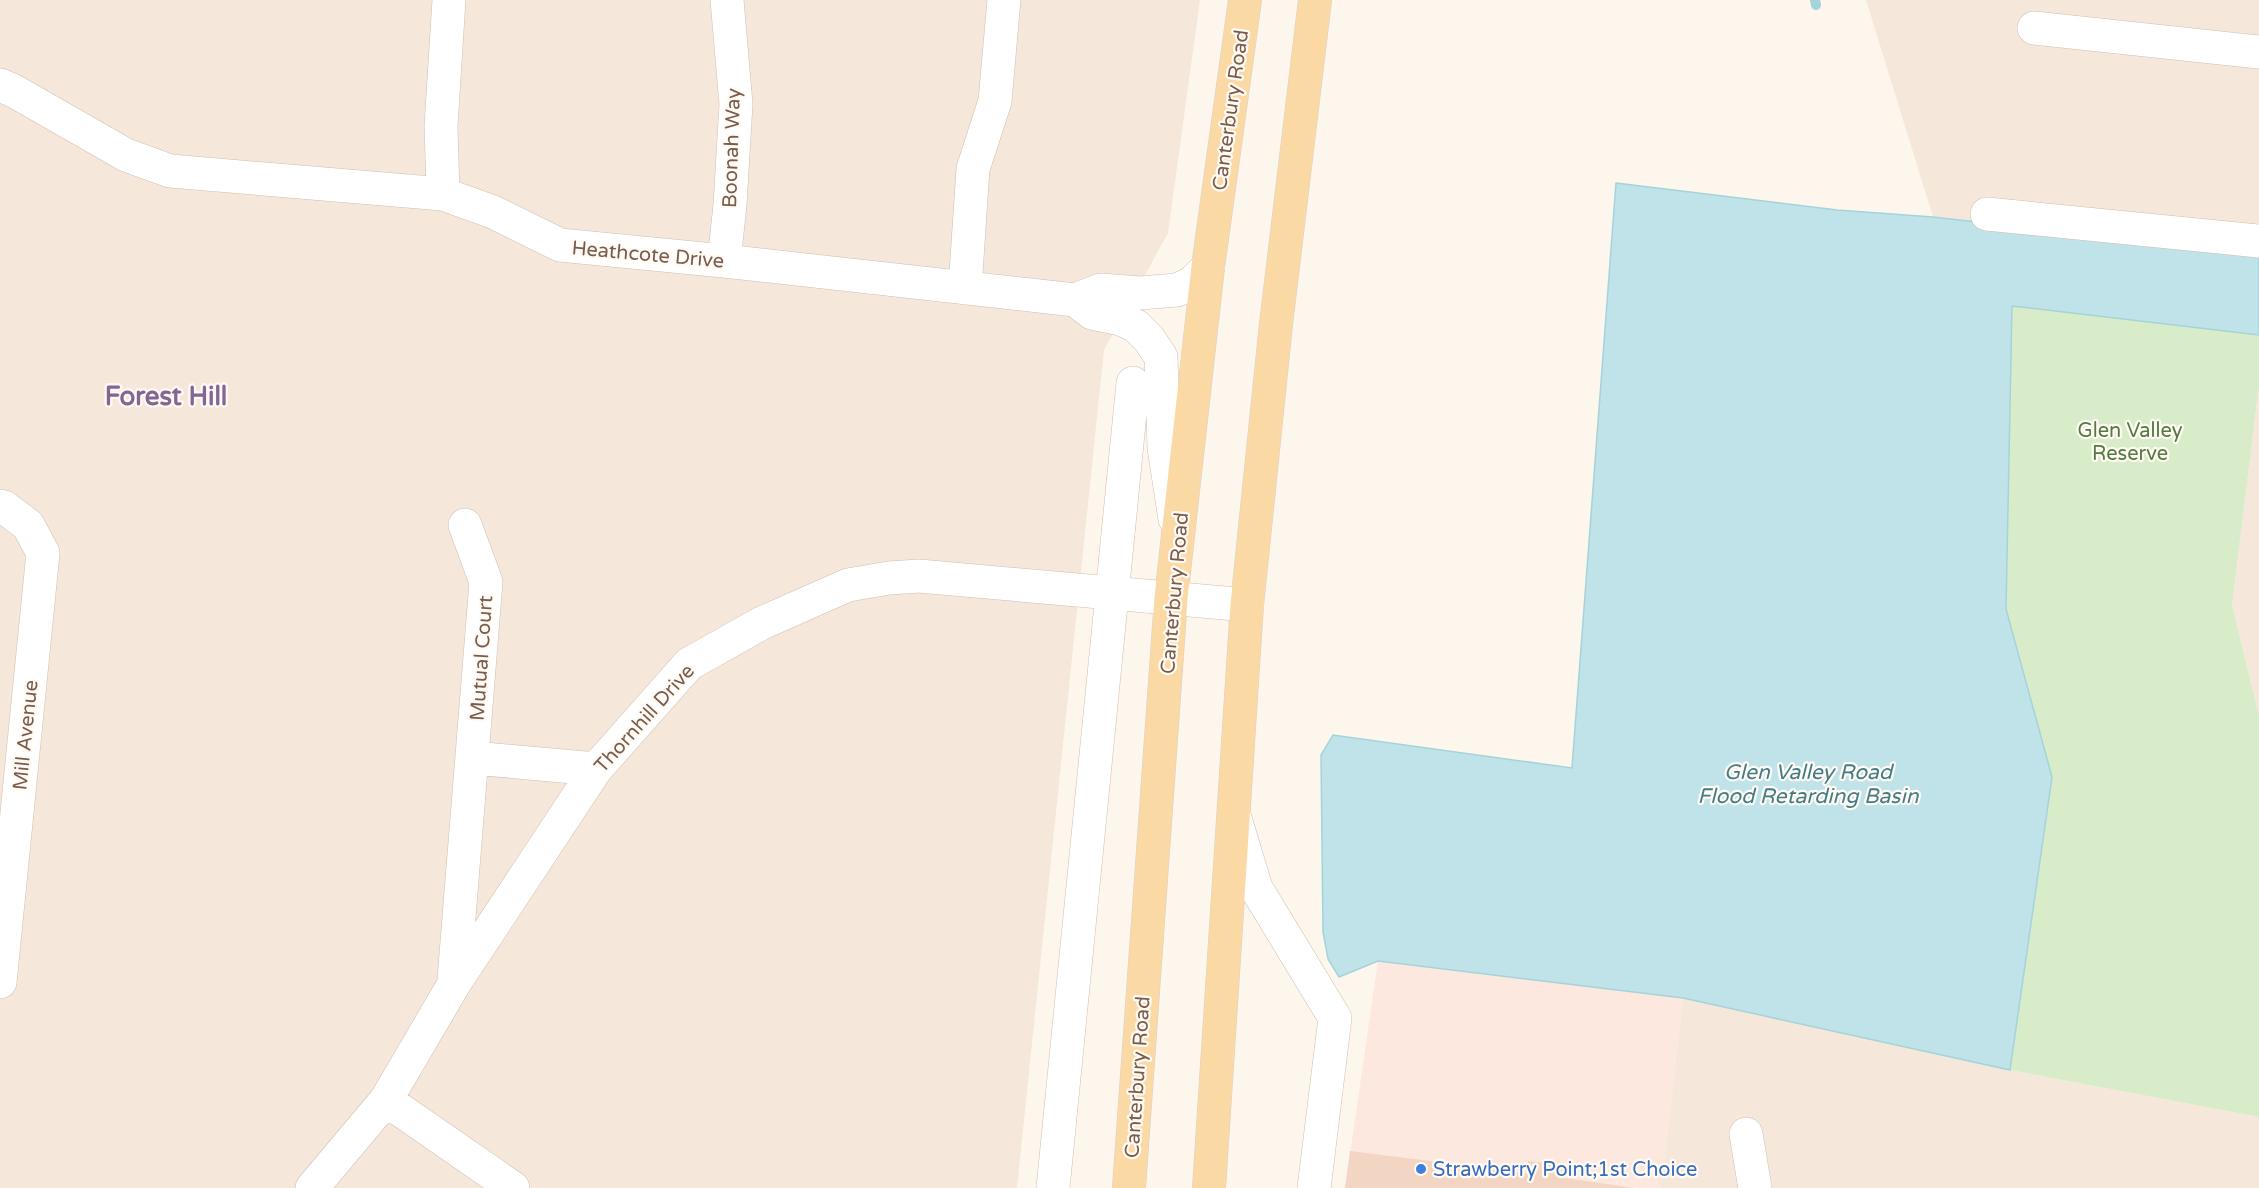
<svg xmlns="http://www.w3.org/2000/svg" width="2259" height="1188" font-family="'Varela Round',sans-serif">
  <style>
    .residential { fill: #f5e8da }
    .commercial { fill: #fde8e0 }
    .green { fill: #d8ecc9 }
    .water { fill: #bfe3e8; stroke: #a5d3da; stroke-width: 1.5 }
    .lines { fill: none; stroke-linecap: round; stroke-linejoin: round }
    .stream { stroke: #a5d3da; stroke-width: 10 }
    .building { fill: #f3d5c3 }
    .minor-casing { stroke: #d1beb0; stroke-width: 34 }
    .major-casing { stroke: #dad1cd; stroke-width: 34 }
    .minor { stroke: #fff; stroke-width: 33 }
    .major { stroke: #fbd9a5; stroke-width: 33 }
    .shop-dot { fill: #3f7fe0; stroke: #fffaf3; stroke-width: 2 }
    .labels { text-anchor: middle; stroke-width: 4.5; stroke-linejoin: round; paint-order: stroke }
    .street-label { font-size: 20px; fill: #7a5c4d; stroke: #fffaf3 }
    .park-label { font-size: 20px; fill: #537a41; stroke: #fffaf3 }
    .shop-label { font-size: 20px; fill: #366cbe; stroke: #fffaf3; text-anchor: start }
    .water-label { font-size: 21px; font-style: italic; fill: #437c86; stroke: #fffaf3 }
    .district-label { font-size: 26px; font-weight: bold; fill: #846695; stroke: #fffaf3 }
  </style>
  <rect width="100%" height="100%" fill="#fdf6ec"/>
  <path class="residential" d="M0 0H1200L1168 233 1104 350 1017 1188H0Z
    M1866 0H2259V254L1933 217Z
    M2259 386V716L2232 605Z
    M1683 998 2010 1070 2259 1117V1188H1661Z"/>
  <path class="commercial" d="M1378 961 1683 998 1661 1188H1345Z"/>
  <path class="green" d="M2012 306 2259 335V386L2232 605 2259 716V1117L2010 1070 2052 777 2006 609Z"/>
  <path class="water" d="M1616 183 1837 210 1933 217 2259 254V335L2012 306 2006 609 2052 777 2010 1070 1683 998 1378 961 1339 977 1328 959 1323 932 1321 755 1333 735 1572 768Z"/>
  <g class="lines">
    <path class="stream" d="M1815 0 1816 5"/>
  </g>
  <path class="building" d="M1350 1151 1527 1173 1528 1161 1567 1165 1565 1178 1634 1188H1345Z"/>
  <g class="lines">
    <g class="minor-casing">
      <path id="minor" d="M2034 28 2259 52
        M0 85 14 91 126 155 170 171 443 194 493 212 560 245 724 261 1075 300 1101 290 1140 293 1177 290 1192 283 1208 267
        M443 194 441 126 449 0
        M1987 214 2259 241
        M724 261 730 205 736 104 727 0
        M965 288 973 169 995 101 1004 0
        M1075 300 1092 313 1121 319 1136 326 1149 339 1161 357 1164 448 1175 519
        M0 506 4 507 28 525 43 553 0 982
        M473 758 596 769
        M1234 815 1256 888 1335 1018 1314 1188
        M454 979 486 582 465 525
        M386 1100 513 1188
        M1746 1134 1755 1188
        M312 1188 386 1100 454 984 596 769 689 664 762 623 848 585 889 578 919 576 1247 605
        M1053 1188 1133 383"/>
    </g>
    <g class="major-casing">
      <path id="major" d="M1129 1188 1171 598 1208 267 1245 0
        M1209 1188 1247 605 1276 324 1315 0"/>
    </g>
    <use href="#minor" class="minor"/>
    <use href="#major" class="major"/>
  </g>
  <circle class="shop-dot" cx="1421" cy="1169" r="6"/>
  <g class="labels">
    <g class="street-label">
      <text transform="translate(1230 110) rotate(-82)" y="7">Canterbury Road</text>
      <text transform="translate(731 148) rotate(-88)" y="7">Boonah Way</text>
      <text transform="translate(648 254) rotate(5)" y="7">Heathcote Drive</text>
      <text transform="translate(1174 593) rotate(-85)" y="7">Canterbury Road</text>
      <text transform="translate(481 658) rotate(-86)" y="7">Mutual Court</text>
      <text transform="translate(644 718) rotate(-48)" y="7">Thornhill Drive</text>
      <text transform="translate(25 735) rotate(-84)" y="7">Mill Avenue</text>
      <text transform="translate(1137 1077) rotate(-86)" y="7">Canterbury Road</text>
    </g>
    <g class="park-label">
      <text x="2130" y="437">Glen Valley<tspan x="2130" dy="23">Reserve</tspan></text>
    </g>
    <g class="shop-label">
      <text x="1433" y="1176">Strawberry Point;1st Choice</text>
    </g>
    <g class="water-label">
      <text x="1808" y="779">Glen Valley Road<tspan x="1808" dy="24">Flood Retarding Basin</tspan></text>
    </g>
    <g class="district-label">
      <text x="166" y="405">Forest Hill</text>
    </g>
  </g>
</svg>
